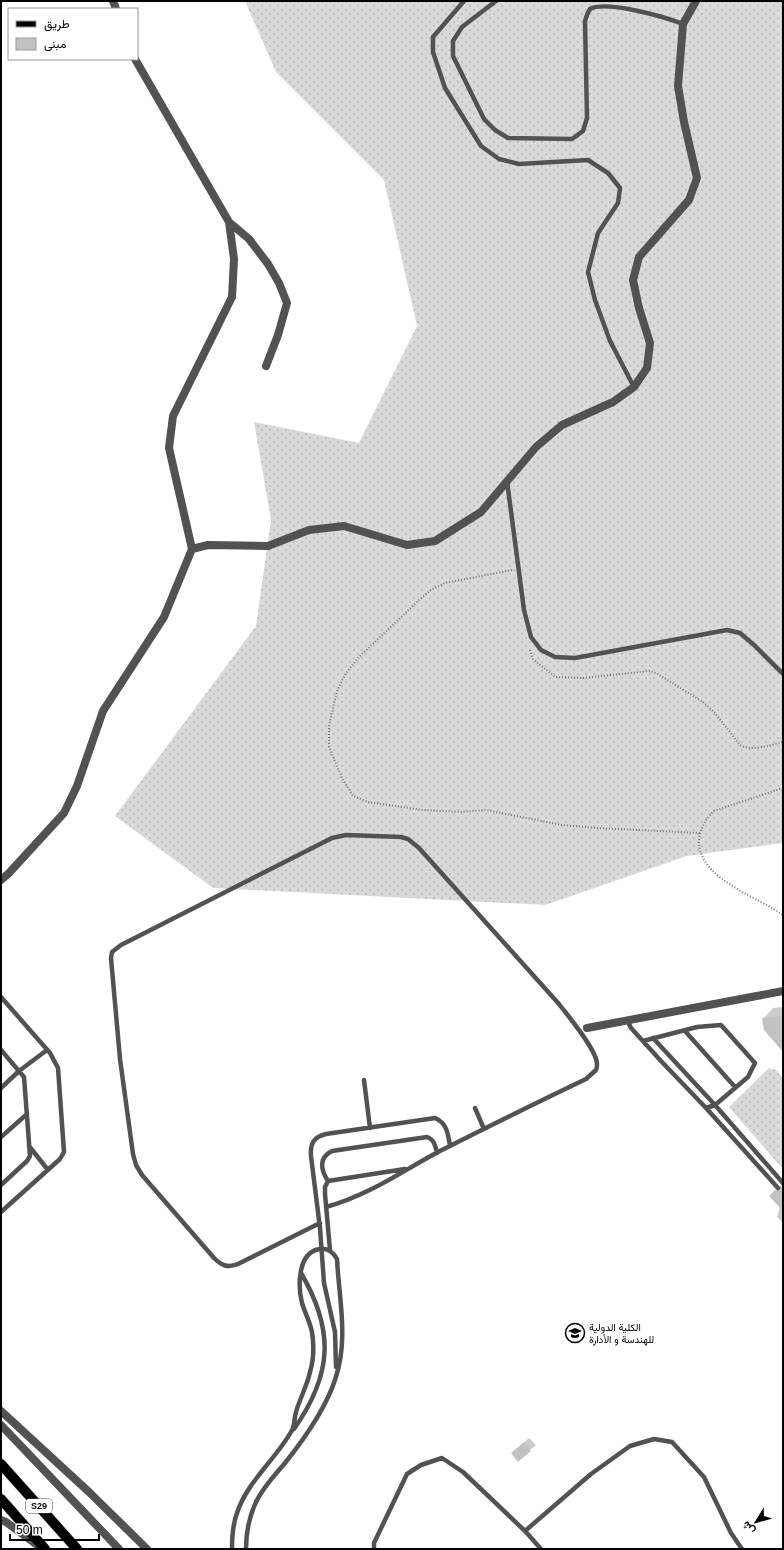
<svg xmlns="http://www.w3.org/2000/svg" width="784" height="1550" font-family="Arial,Vazirmatn,sans-serif">
  <style>
    .grass { fill: url(#grass-dots) }
    .shadow { fill: #0003 }
    .building { fill: #c2c2c2 }
    .lines { fill: none; stroke-linecap: round; stroke-linejoin: round }
    .primary-casing { stroke: #dbdbdb; stroke-width: 11 }
    .path { stroke: #747474; stroke-width: 2; stroke-dasharray: 1 2; stroke-linecap: butt }
    .lane { stroke: #525252; stroke-width: 4.5 }
    .street { stroke: #525252; stroke-width: 8 }
    .primary { stroke: #000; stroke-width: 10 }
    .labels { text-anchor: middle; stroke-width: 3; stroke-linejoin: round; paint-order: stroke }
    .shield { fill: #fff; stroke: #4c4c4c; stroke-width: 1 }
    .shield-label { font-size: 9px; font-weight: bold; fill: #000 }
    .poi-label { font-size: 10px; fill: #000; stroke: #fff; text-anchor: start }
  </style>
  <defs>
    <pattern id="grass-dots" width="8" height="8" patternUnits="userSpaceOnUse"><rect width="8" height="8" fill="#d9d9d9"/><path d="M2 2h.1M6 6h.1" fill="none" stroke="#b8b8b8" stroke-width="1.8" stroke-linecap="round"/></pattern>
  </defs>
  <rect width="100%" height="100%" fill="#fff"/>
  <path class="grass" d="M245 1H783V843L687 856 545 905 213 888 115 816 256 626 271 520 254 422 359 443 417 326 384 180 276 72Z
    M769 1068 776 1070 783 1078V1169L729 1107Z"/>
  <path class="shadow" d="M783 1007V1050L763 1019 773 1008Z
    M783 1183V1223L777 1217 780 1206 771 1196Z
    M529 1438 536 1445 518 1460V1448Z"/>
  <path class="building" d="M783 1016V1052L764 1030 762 1018Z
    M781 1186 783 1187V1211L769 1196 775 1190 780 1191Z
    M524 1442 531 1451 518 1462 511 1453Z"/>
  <g class="lines">
    <g class="primary-casing">
      <path id="primary" d="M1 1464 77 1549
        M1 1499 45 1549"/>
    </g>
    <path class="path" d="M512 570 445 583 431 590 419 600 359 657 346 673 337 691 329 726V747L342 778 353 796 368 802 423 810 462 812 486 810 562 825 598 828 700 833
      M530 650 533 659 555 677 583 678 649 671 656 673 703 702 715 713 740 745C752 752 770 745 783 742
      M783 788 714 811C706 818 700 829 699 840 697 878 758 897 783 915"/>
    <path class="lane" d="M464 1 433 37V52L445 88 481 146 499 159 519 164 588 160 608 173 620 188 618 203 598 233 588 272 595 300 610 341 634 387
      M496 1 462 27 453 41V56L484 119 495 130 508 138 572 139 583 131 587 118 585 21C586 17 588 12 590 9 606 0 665 17 683 24
      M507 481 524 610 531 637 541 650 555 657 575 658 727 630 740 633 754 645 783 674
      M1 997 50 1053 58 1068 64 1152 60 1159 1 1212
      M627 1020 631 1028 661 1061 706 1108 778 1188
      M685 1031 735 1087
      M653 1038 715 1105 783 1183
      M643 1041 697 1027 721 1025 755 1063 748 1077 715 1105 706 1108
      M1 1050 24 1077 30 1156 27 1161 1 1185
      M364 1080 370 1128
      M1 1088 19 1071 47 1050
      M475 1108 484 1129
      M1 1137 27 1114
      M29 1146 48 1170
      M328 1181C321 1170 318 1158 332 1151L427 1137C435 1140 435 1146 437 1153
      M328 1181 405 1169
      M328 1181 325 1187V1194L330 1250
      M320 1223 238 1264C228 1268 222 1266 214 1258L142 1175 136 1165 133 1154 120 1059 111 958 112 952 121 945 332 838 346 835 401 837 408 839 419 848 559 1004C568 1016 597 1050 597 1064 597 1066 597 1068 596 1070L586 1079C536 1103 487 1127 438 1152 401 1172 367 1196 326 1207
      M336 1367 335 1332 324 1283 320 1228 311 1156C310 1143 314 1137 326 1134L435 1118C447 1123 448 1134 450 1146
      M294 1429C332 1375 335 1331 301 1273
      M232 1549C232 1537 233 1524 237 1513 247 1482 275 1460 291 1432 295 1427 294 1418 296 1412 300 1398 307 1386 310 1372 314 1359 314 1345 312 1332 310 1322 305 1313 302 1303 298 1287 297 1252 320 1249 328 1248 333 1252 337 1259 339 1300 349 1339 335 1380 325 1410 305 1438 285 1463 275 1475 263 1487 256 1502 249 1517 246 1532 246 1549
      M374 1549V1543L407 1474 421 1465 442 1458 463 1472 525 1531
      M541 1549 525 1531 591 1474 630 1446 654 1439 672 1442 704 1477 731 1533 742 1549"/>
    <path class="street" d="M113 1 116 9
      M229 222 249 239 268 264 279 283 287 303 278 335 266 366
      M192 549 208 545 268 546 309 530 344 526 407 545 435 541 481 512 536 447 562 425 613 402 634 387 647 368 650 343 639 308 633 280 639 257 689 200 697 178 684 122 678 86 683 24 696 1
      M1 880 9 873 64 813 77 786 103 711 164 617 192 549 169 448 173 416 232 297 234 259 229 222 135 59
      M587 1028 783 991
      M1 1411 89 1492 147 1549
      M1 1425 119 1549
      M1 1520 6 1522 40 1547"/>
    <use href="#primary" class="primary"/>
  </g>
  <defs>
    <g id="university-ring" transform="scale(1)"><circle r="9.5" fill="#fff" stroke="#000" stroke-width="1.5"/><path d="M0-5L7-2L0 1L-7-2ZM-4 1L0 2.5L4 1V4Q0 6-4 4Z" fill="#000"/></g>
  </defs>
  <g fill-rule="evenodd">
    <use href="#university-ring" x="575" y="1333"/>
  </g>
  <g class="labels">
    <rect class="shield" x="26" y="1499" width="26" height="14" rx="3"/>
    <g class="shield-label">
      <text x="39" y="1509">S29</text>
    </g>
    <g class="poi-label">
      <text x="589" y="1331">الكلية الدولية<tspan x="589" dy="12">للهندسة و الأدارة</tspan></text>
    </g>
  </g>
  <rect width="784" height="1550" fill="none" stroke="#000000" stroke-width="4"/>
  <rect x="8" y="8" width="130" height="52" fill="#ffffff" stroke="#999999"/>
  <rect x="16" y="21" width="20" height="6" fill="#000000" stroke="#999999"/>
  <text x="44" y="28" font-size="12" fill="#000000">طريق</text>
  <rect x="16" y="38" width="20" height="12" fill="#c2c2c2" stroke="#999999"/>
  <text x="44" y="48" font-size="12" fill="#000000">مبنى</text>
  <g transform="translate(756 1522) rotate(233)" stroke="#ffffff" stroke-width="3" paint-order="stroke">
  <path d="M0-3L7 15L0 10L-7 15Z" fill="#000000"/>
  <text y="-6" font-size="11" font-weight="bold" text-anchor="middle" fill="#000000">ش</text>
  </g>
  <path d="M10 1534v6h89v-6" fill="none" stroke="#000000" stroke-width="2"/>
  <text x="16" y="1534" font-size="12" fill="#000000" stroke="#ffffff" stroke-width="3" paint-order="stroke">50 m</text>
</svg>
